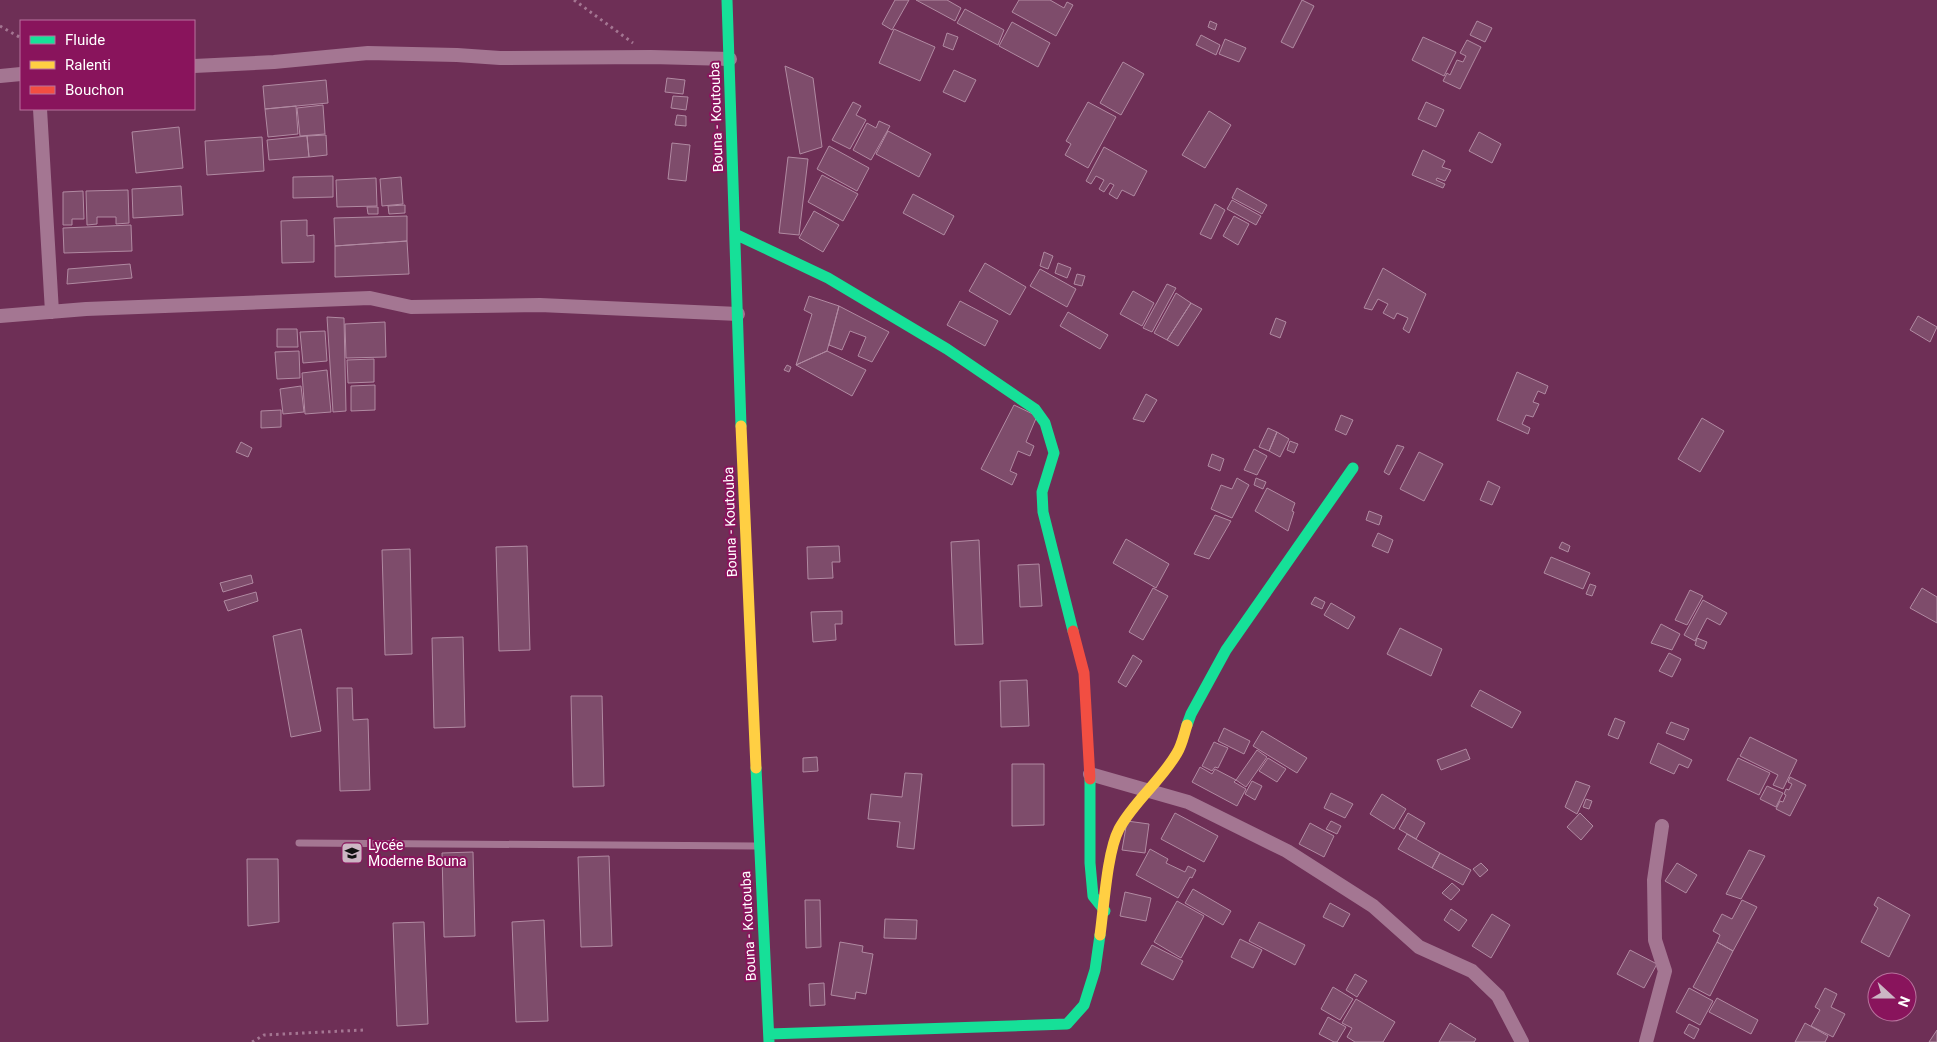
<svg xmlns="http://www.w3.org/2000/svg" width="1937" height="1042" font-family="Roboto,sans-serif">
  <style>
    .building { fill: #7e4c6b; stroke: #b18aa2 }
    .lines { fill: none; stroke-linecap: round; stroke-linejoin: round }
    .path { stroke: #a47692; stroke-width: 3; stroke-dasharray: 2.5 4; stroke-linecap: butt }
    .lane { stroke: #a47692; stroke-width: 7 }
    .street { stroke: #a47692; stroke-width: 14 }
    .fast { stroke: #16e098; stroke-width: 11 }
    .slow { stroke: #ffcf43; stroke-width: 11 }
    .jam { stroke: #f24e42; stroke-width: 11 }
    .labels { text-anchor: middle; stroke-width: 4; stroke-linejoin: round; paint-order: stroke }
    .street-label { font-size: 14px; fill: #fff; stroke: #89145c }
    .poi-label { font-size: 14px; fill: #fff; stroke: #89145c; text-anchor: start }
  </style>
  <rect width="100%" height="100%" fill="#6e2f56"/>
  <path class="building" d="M895 0H909L892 30 882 24Z
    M916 0H947L961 8 955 21Z
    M1019 0H1050L1064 8 1067 2 1073 5 1056 36 1012 12Z
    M1302 0 1314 6 1293 48 1281 42Z
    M965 9 1004 30 998 45 957 23Z
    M1210 21 1217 24 1215 30 1208 27Z
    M1477 21 1492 28 1485 42 1470 35Z
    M1012 22 1050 43 1038 67 999 46Z
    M894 29 935 47 920 81 879 63Z
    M947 33 958 37 953 50 943 46Z
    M1201 35 1220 45 1216 55 1196 45Z
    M1423 37 1456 52 1444 76 1412 60Z
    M1225 39 1246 48 1239 62 1219 54Z
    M1467 40 1481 47 1460 89 1443 81 1447 73 1450 75 1457 60 1463 62 1466 56 1460 53Z
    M1123 62 1144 74 1121 115 1100 103Z
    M785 66 813 78 822 147 800 154Z
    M954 70 976 80 965 102 943 92Z
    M667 78 685 80 683 94 665 92Z
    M326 80 328 103 265 109 263 86Z
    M673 96 688 97 686 110 671 108Z
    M853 102 861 106 856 115 866 120 850 149 832 140Z
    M1088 102 1116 117 1088 168 1065 155 1071 144 1066 141Z
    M1426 102 1444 110 1436 127 1418 119Z
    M323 105 325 134 300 136 297 108Z
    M296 106 298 134 268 137 265 109Z
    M1209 111 1231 125 1205 168 1182 155Z
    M677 115 686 116V126L675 125Z
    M879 121 890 126 871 160 853 150 867 123 876 128Z
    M179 127 183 168 136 173 132 132Z
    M888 131 931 154 919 177 876 154Z
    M1479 132 1501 144 1492 163 1469 151Z
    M326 135 327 155 309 157 307 136Z
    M307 136 309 157 269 160 267 140Z
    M262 137 264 171 207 175 205 141Z
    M672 143 690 145 686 181 668 179Z
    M829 146 869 168 857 191 817 169Z
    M1104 147 1147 171 1134 196 1122 190 1117 199 1109 194 1114 185 1110 183 1104 192 1099 189 1104 180 1096 176 1091 184 1086 181Z
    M1423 150 1445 161 1442 167 1451 170 1445 181 1437 178 1436 180 1445 184 1443 188 1412 175Z
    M788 157 808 159 799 235 779 233Z
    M822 175 858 194 843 221 808 202Z
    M333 176V197L293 198V177Z
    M401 177 403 204 382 206 380 179Z
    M376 178 377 206 337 207 336 180Z
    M181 186 183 215 133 218 132 189Z
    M1237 188 1267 205 1262 214 1232 198Z
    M128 190 129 223 116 224V217H97V224L87 225 86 191Z
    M83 191 84 219H72V225H63V192Z
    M913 194 954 216 944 235 903 213Z
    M1232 200 1261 216 1256 225 1227 209Z
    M1215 204 1225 210 1211 239 1200 234Z
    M405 205V213L389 214 388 206Z
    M367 207H378V214H368Z
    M814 211 839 225 823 252 799 238Z
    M407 216V241L335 246 334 218Z
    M1234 216 1249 224 1238 245 1223 236Z
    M307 220V236L314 235V262L282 263 281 221Z
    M131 225 132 251 64 253 63 228Z
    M407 241 409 274 335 277V246Z
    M1044 252 1053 256 1048 269 1040 266Z
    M985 263 1026 287 1010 315 969 291Z
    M1058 263 1071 268 1067 278 1055 273Z
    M130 264 132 278 67 284 68 269Z
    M1383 268 1426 294 1409 333 1403 329 1408 318 1397 313 1394 319 1383 313 1388 304 1378 299 1372 310 1364 308Z
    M1040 269 1076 289 1067 307 1030 286Z
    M1077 274 1085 276 1082 286 1074 284Z
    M1167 284 1176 288 1152 332 1143 328Z
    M1133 291 1154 303 1142 326 1120 314Z
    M1176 293 1191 303 1167 340 1154 333Z
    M809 296 839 306 827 351 796 365 812 314 804 310Z
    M960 301 998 321 985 346 947 325Z
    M1191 303 1202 309 1178 346 1167 340Z
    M839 306 889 332 872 362 858 356 866 337 850 331 842 350 829 345Z
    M1068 312 1108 335 1100 349 1060 326Z
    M1918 316 1937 327 1930 342 1910 330Z
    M327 317 344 318 346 411 333 412Z
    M1276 318 1286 322 1280 338 1270 334Z
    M385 322 386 357 346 358 345 324Z
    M277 329H297L298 347H277Z
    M325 331 327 361 303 363 300 332Z
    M299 351 300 378 277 379 275 352Z
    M827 351 866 370 852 396 796 365Z
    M374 359V382L348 383 347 360Z
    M787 365 791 367 789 372 784 370Z
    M327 370 331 412 305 414 302 373Z
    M1517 372 1548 386 1545 394 1538 391 1533 402 1539 404 1533 417 1526 415 1522 424 1530 428 1528 434 1497 420Z
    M375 385V410L351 411V386Z
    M301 386 304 412 283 414 280 389Z
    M1146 394 1157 400 1144 422 1133 419Z
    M1014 405 1037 416 1026 442 1034 446 1030 456 1018 451 1010 471 1017 474 1012 485 981 469Z
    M281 410V427L261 428V411Z
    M1341 415 1353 420 1346 435 1335 430Z
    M1702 418 1724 431 1700 472 1678 459Z
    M1268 428 1277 432 1269 451 1259 447Z
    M1277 432 1289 439 1280 457 1269 451Z
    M1290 441 1298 444 1294 453 1287 450Z
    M241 442 252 448 248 457 236 452Z
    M1397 445 1404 447 1389 475 1384 472Z
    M1254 449 1267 456 1257 475 1244 470Z
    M1419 452 1443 464 1424 501 1400 489Z
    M1212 454 1224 459 1220 471 1208 466Z
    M1237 478 1249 485 1232 518 1211 509 1221 485 1232 489Z
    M1256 478 1266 482 1263 489 1254 485Z
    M1488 481 1500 487 1492 505 1480 500Z
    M1267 488 1295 503 1292 511 1294 512 1288 531 1255 511Z
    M1369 511 1382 516 1379 525 1366 520Z
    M1215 515 1231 521 1209 559 1194 554Z
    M1378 533 1393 540 1388 553 1372 546Z
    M1126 539 1169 564 1156 588 1113 563Z
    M979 540 983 644 955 645 951 542Z
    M1562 542 1570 546 1568 552 1559 548Z
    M527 546 530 650 499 651 496 547Z
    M839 546 840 562H832L833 578 808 579 807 547Z
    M410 549 412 654 385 655 382 550Z
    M1551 557 1590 573 1583 589 1544 573Z
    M1039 564 1042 606 1020 607 1018 565Z
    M251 575 253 583 223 592 220 583Z
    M1590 584 1596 586 1592 596 1586 594Z
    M1153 588 1168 596 1143 640 1129 632Z
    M1922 588 1937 597V623L1910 608Z
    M1690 590 1703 596 1687 625 1675 620Z
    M256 592 258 601 228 611 224 601Z
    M1315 597 1325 602 1322 609 1311 604Z
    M1703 600 1727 613 1720 625 1707 618 1695 641 1684 635Z
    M1331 603 1355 617 1348 629 1324 615Z
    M842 611V624H835L836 640 813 642 811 612Z
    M1661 624 1680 634 1672 650 1651 643Z
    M1400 628 1442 649 1431 676 1387 654Z
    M301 629 321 731 291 737 273 636Z
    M463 637 465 727 434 728 432 638Z
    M1697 638 1707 642 1704 649 1695 645Z
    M1669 653 1681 659 1672 677 1659 671Z
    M1133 655 1142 661 1126 687 1118 682Z
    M1027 680 1029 726 1001 727 1000 681Z
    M337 688H352L353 720 368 719 370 790 340 791Z
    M1480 690 1521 712 1512 728 1471 706Z
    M571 696H602L604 786 573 787Z
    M1615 718 1625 722 1618 739 1608 735Z
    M1671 722 1689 729 1684 740 1666 733Z
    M1224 728 1250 741 1244 754 1218 741Z
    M1262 731 1307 758 1297 773 1253 746Z
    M1750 737 1797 760 1783 789 1773 785 1778 775 1740 756Z
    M1214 742 1228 748 1218 768 1215 767 1212 771 1202 766Z
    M1658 743 1692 760 1688 768 1679 764 1674 774 1650 763Z
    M1466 749 1470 759 1441 770 1437 760Z
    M1257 750 1267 757 1246 787 1236 780Z
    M817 757 818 771 803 772V758Z
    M1268 758 1286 769 1277 782 1259 771Z
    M1738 758 1770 773 1759 795 1727 780Z
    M1012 764H1044V825L1012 826Z
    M1200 767 1212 774 1215 769 1236 780 1234 782 1246 789 1237 806 1192 782Z
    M905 773 922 774 914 849 897 847 900 822 868 819 871 794 902 797Z
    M1790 777 1806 785 1790 816 1776 809 1780 801 1783 802 1786 795 1784 794 1786 789 1789 790 1792 784 1788 782Z
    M1252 781 1262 786 1255 800 1245 794Z
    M1576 781 1590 786 1577 814 1565 807Z
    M1767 786 1783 793 1776 807 1760 799Z
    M1331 793 1353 804 1345 818 1324 808Z
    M1382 794 1406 809 1394 829 1370 814Z
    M1586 799 1592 801 1589 809 1583 807Z
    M1175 813 1218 836 1204 862 1161 839Z
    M1408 813 1425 823 1416 839 1399 829Z
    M1580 813 1593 826 1581 840 1567 827Z
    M1127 821 1149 824 1145 853 1122 850Z
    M1331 821 1341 826 1337 834 1326 829Z
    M1310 823 1334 836 1324 857 1299 844Z
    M1407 834 1440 853 1432 868 1398 849Z
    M1150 849 1168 859 1166 863 1185 872 1188 866 1196 870 1192 878 1190 877 1178 898 1136 875Z
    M1749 850 1765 856 1741 899 1726 894Z
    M473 852 475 936 444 937 442 853Z
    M1440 853 1471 870 1463 885 1432 868Z
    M609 856 612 946 581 947 578 857Z
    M247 859H278L279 922 248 926Z
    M1481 863 1488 870 1480 877 1473 869Z
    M1677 863 1697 875 1686 893 1665 881Z
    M1452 883 1460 890 1451 900 1442 893Z
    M1193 889 1231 911 1223 925 1185 903Z
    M1125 892 1151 898 1146 921 1120 916Z
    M1878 897 1910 915 1889 957 1861 942 1878 908 1874 905Z
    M805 900H820L821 947 806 948Z
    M1742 900 1757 907 1733 951 1717 942 1720 935 1713 931 1722 914 1732 919Z
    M1177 901 1204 916 1181 958 1154 942Z
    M1330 903 1350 914 1343 927 1323 917Z
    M1451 909 1467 920 1459 931 1444 920Z
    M1492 914 1510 925 1491 958 1472 946Z
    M885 919 917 920 916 939 884 938Z
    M544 920 548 1021 516 1022 512 922Z
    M424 922 428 1024 397 1026 393 923Z
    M1259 922 1305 945 1295 965 1249 941Z
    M1240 939 1262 950 1253 968 1231 957Z
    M840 942 863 946 862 952 873 954 866 994 856 992 855 999 831 995Z
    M1717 942 1733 951 1710 996 1693 987Z
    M1152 945 1183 961 1173 980 1141 964Z
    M1630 950 1657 964 1644 988 1617 974Z
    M1355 974 1367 981 1357 997 1346 990Z
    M824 983 825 1005 810 1006 809 984Z
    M1333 987 1353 999 1340 1020 1321 1009Z
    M1689 988 1713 1001 1700 1025 1676 1012Z
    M1825 988 1837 994 1831 1007 1845 1014 1833 1037 1811 1026 1820 1010 1815 1007Z
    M1717 998 1758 1020 1751 1034 1709 1012Z
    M1356 999 1395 1022 1383 1042H1355L1347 1037 1352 1028 1342 1023Z
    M1328 1017 1346 1027 1337 1042H1334L1319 1034Z
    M1450 1023 1476 1039 1474 1042H1439Z
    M1805 1023 1828 1036 1825 1042H1795Z
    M1689 1024 1699 1029 1694 1039 1684 1033Z
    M1937 1030V1042H1929Z"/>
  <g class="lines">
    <path class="path" d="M574 0 633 43
      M0 26 21 38
      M252 1042 264 1035 363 1030"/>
    <path class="lane" d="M299 843 756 846"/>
    <path class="street" d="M194 66 274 62 368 53 457 55 500 58 651 57 730 59
      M0 76 21 74
      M40 109 52 312
      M0 316 86 309 370 298 411 307 540 305 738 314
      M1090 774 1188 802 1287 851 1373 906 1419 947 1472 971 1498 996 1522 1042
      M1646 1042 1665 971 1655 940 1654 880 1662 826"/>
    <path class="fast" d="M727 0 741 426
      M735 234 828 278 947 349 1035 409 1045 423 1054 453 1042 492 1043 512 1073 631
      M1187 725 1191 714 1226 650 1353 468
      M756 768 769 1042
      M1090 779V863L1093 896 1105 911
      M769 1034 1067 1024 1084 1005 1095 970 1100 935"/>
    <path class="slow" d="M741 426 756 768
      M1100 935C1104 907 1107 852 1119 829 1134 801 1161 781 1177 753 1182 745 1184 734 1187 725"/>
    <path class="jam" d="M1073 631 1084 673 1090 779"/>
  </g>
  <defs>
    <g id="school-square" transform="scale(1.125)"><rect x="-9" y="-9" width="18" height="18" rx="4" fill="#ccb6c4" stroke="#89145c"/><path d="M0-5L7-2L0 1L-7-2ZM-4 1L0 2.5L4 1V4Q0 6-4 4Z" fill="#111"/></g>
  </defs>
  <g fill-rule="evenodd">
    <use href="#school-square" x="352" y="853"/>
  </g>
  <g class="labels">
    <g class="street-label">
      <text transform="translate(716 117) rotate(-92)" y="5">Bouna - Koutouba</text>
      <text transform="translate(730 522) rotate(-92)" y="5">Bouna - Koutouba</text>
      <text transform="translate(748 926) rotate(-93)" y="5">Bouna - Koutouba</text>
    </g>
    <g class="poi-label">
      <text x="368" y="850">Lycée<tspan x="368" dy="16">Moderne Bouna</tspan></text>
    </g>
  </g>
  <rect x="20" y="20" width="175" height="90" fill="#89145c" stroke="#b8729d"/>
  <rect x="30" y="36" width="25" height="8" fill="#16e098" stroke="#b8729d"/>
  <text x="65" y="45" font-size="15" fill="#ffffff">Fluide</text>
  <rect x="30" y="61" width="25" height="8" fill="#ffcf43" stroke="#b8729d"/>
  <text x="65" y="70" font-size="15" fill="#ffffff">Ralenti</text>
  <rect x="30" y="86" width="25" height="8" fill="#f24e42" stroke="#b8729d"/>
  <text x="65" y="95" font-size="15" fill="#ffffff">Bouchon</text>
  <g transform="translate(1892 997) rotate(111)"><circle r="24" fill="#89145c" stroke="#b8729d"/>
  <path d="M0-4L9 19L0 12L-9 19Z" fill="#ccb6c4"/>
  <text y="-8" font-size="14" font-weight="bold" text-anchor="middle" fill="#ffffff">N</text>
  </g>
</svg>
